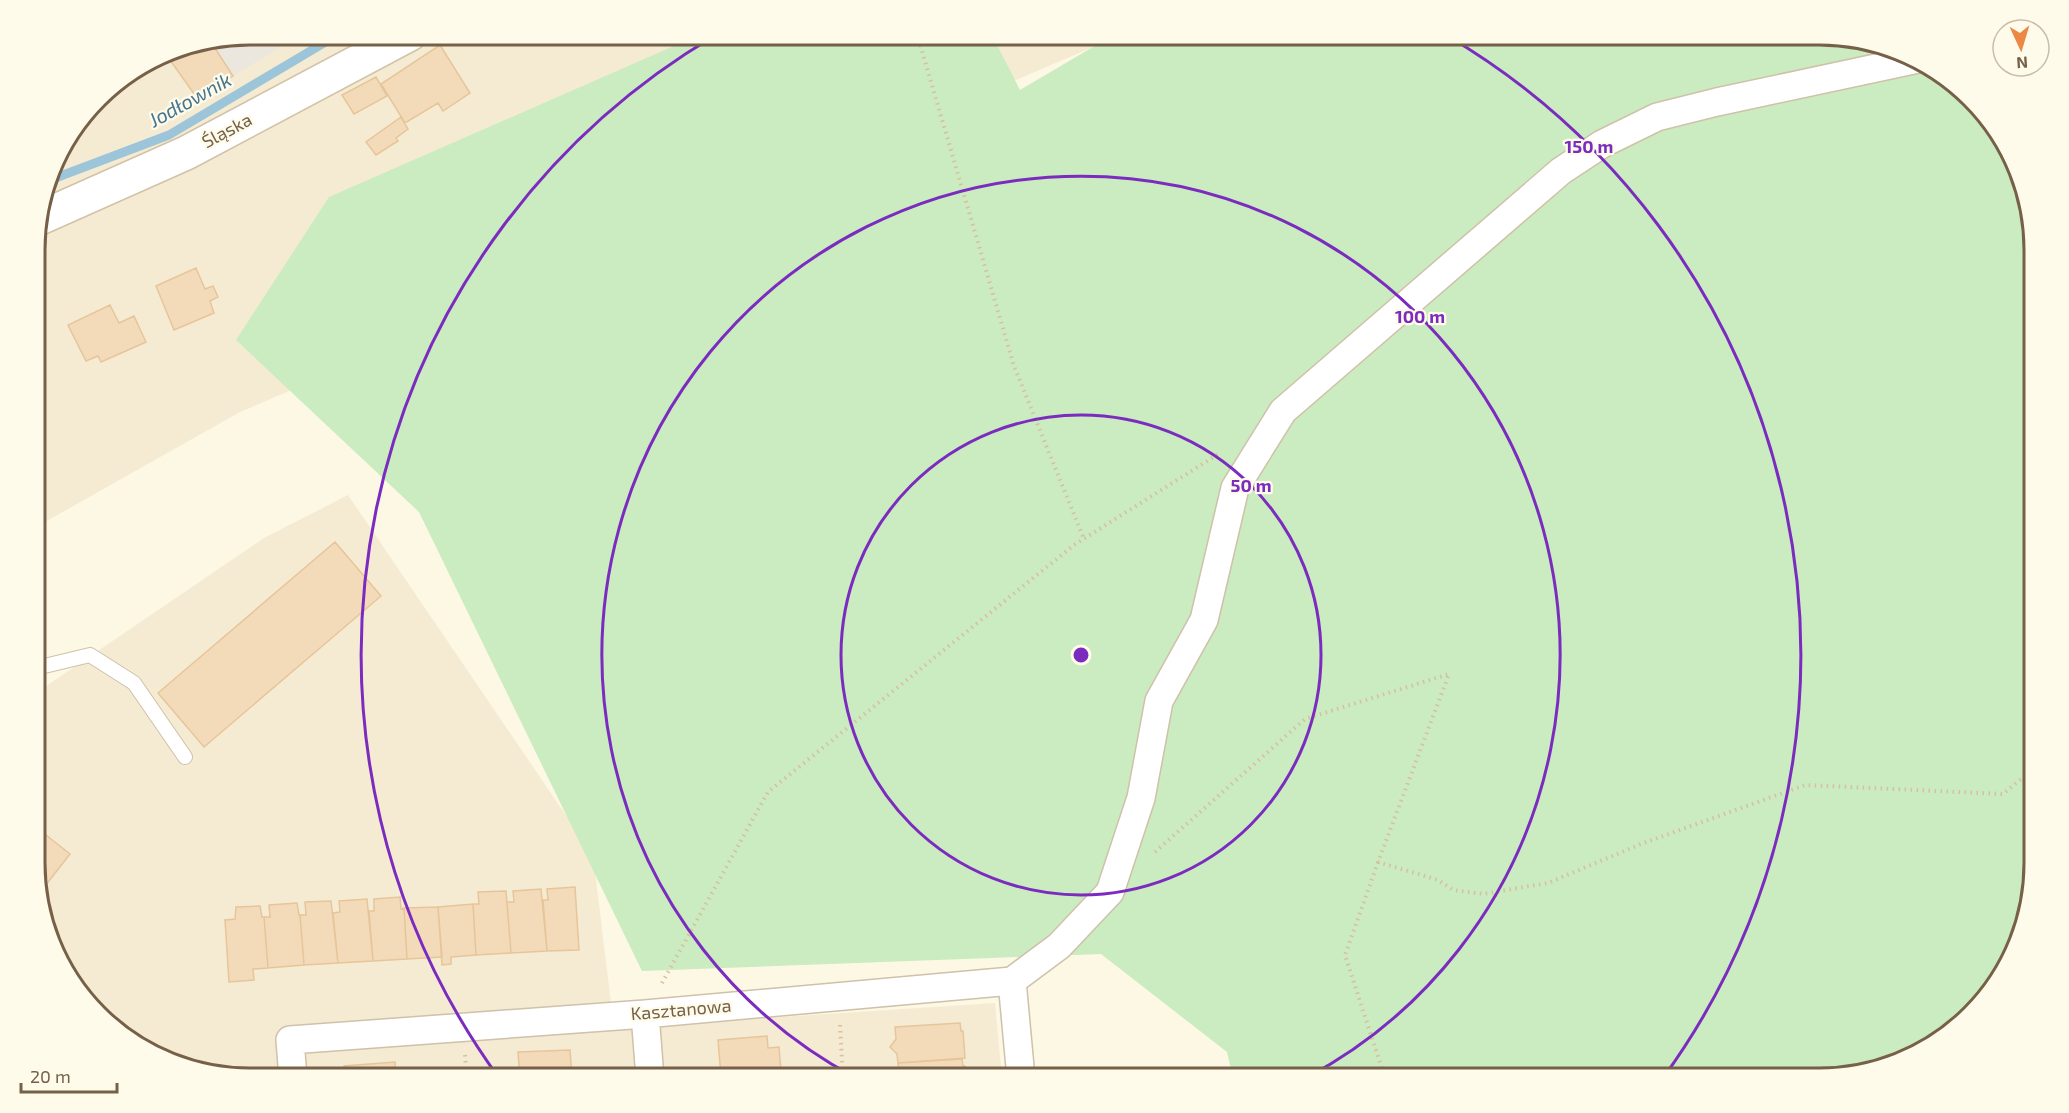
<svg xmlns="http://www.w3.org/2000/svg" width="2069" height="1113" font-family="'Exo 2',sans-serif">
  <style>
    .residential { fill: #f5ebd2 }
    .industrial { fill: #ece7de }
    .green { fill: #cbebc1 }
    .lines { fill: none; stroke-linecap: round; stroke-linejoin: round }
    .stream { stroke: #9dc5d9; stroke-width: 9 }
    .building { fill: #f3dbba; stroke: #e6c59a; stroke-width: 1.5 }
    .lane-casing { stroke: #cfc1aa; stroke-width: 16 }
    .street-casing { stroke: #cfc1aa; stroke-width: 30 }
    .secondary-casing { stroke: #d2c2a6; stroke-width: 36 }
    .path { stroke: #d8bf9d; stroke-width: 4; stroke-dasharray: 1.5 4.5; stroke-linecap: butt }
    .lane { stroke: #fff; stroke-width: 14 }
    .street { stroke: #fff; stroke-width: 27 }
    .secondary { stroke: #fff; stroke-width: 33 }
    .ring { fill: none; stroke: #7b2cbf; stroke-width: 3 }
    .labels { text-anchor: middle; stroke-width: 4.5; stroke-linejoin: round; paint-order: stroke }
    .street-label { font-size: 18px; fill: #766148; stroke: #fffbea }
    .water-label { font-size: 20px; font-style: italic; fill: #447692; stroke: #fffbea }
    .rim { fill: none; stroke: #766148; stroke-width: 3 }
    .centre { fill: #7b2cbf; stroke: #fffbea; stroke-width: 3 }
    .ring-label { font-size: 18px; text-anchor: middle; font-weight: bold; fill: #7b2cbf; stroke: #fffbea; stroke-width: 4.5; stroke-linejoin: round; paint-order: stroke }
  </style>
  <rect width="100%" height="100%" fill="#fdf8e3"/>
  <path class="residential" d="M250 34 1121 35 240 412 36 527 35 235 57 155 108 88 168 51Z
    M348 495 593 855 614 1028 995 1003 1002 1078H250L154 1056 79 994 36 892V693L264 538Z"/>
  <path class="industrial" d="M250 35H301L197 98 165 53Z"/>
  <path class="green" d="M1115 34H1819L1915 57 1998 130 2033 222 2034 864 2012 959 1939 1042 1833 1078H1233L1227 1052 1101 954 642 971 419 512 236 340 329 197 699 35H992L1020 90Z"/>
  <g class="lines">
    <path class="stream" d="M50 180 169 135 339 34"/>
  </g>
  <path class="building" d="M211 42 233 76 197 98 165 53Z
    M440 45 470 93 443 111 438 103 405 123 381 84Z
    M376 77 387 96 354 114 342 95Z
    M401 117 408 129 396 138 398 141 376 155 366 142Z
    M196 268 205 289 213 286 218 297 210 301 214 313 174 330 156 286Z
    M110 305 119 323 134 316 146 342 101 362 98 356 86 361 68 325Z
    M335 542 381 596 204 747 158 693Z
    M36 827 70 854 38 895 36 892Z
    M575 887 579 950 547 951 543 900H548L547 889Z
    M541 889 547 951 511 953 507 902H514L513 891Z
    M506 891 511 953 476 955 473 904H479L478 892Z
    M400 897 401 909 404 908 407 959 373 961 369 911H374V899Z
    M367 899 373 961 338 963 333 913 340 912 339 901Z
    M331 901 338 963 304 965 300 915H306L305 902Z
    M297 903 299 915H300L304 965 268 968 264 917H270L269 905Z
    M473 904 476 955 451 957V964L442 965 438 907Z
    M260 906 262 917H264L268 968 253 969 254 980 229 982 225 920 235 919 236 907Z
    M438 907 442 957 407 959 404 908Z
    M960 1023 961 1031H963L965 1058 898 1063 897 1054 890 1047 896 1039 895 1027Z
    M767 1036 768 1048 779 1047 781 1071 721 1076 718 1040Z
    M570 1050 572 1078H520L518 1052Z
    M962 1059 963 1066H965L966 1078 899 1077 898 1063Z
    M395 1062 396 1076 402 1075V1078H345L344 1066Z
    M769 1072 770 1078H721V1076Z"/>
  <g class="lines">
    <g class="lane-casing">
      <path id="lane" d="M36 668 90 655 134 683 185 757"/>
    </g>
    <g class="street-casing">
      <path id="street" d="M1012 981 1059 946 1110 892 1141 798 1159 701 1204 620 1235 488 1283 411 1561 171 1602 144 1657 117 1717 102 1918 59
        M1012 981 1021 1078
        M645 1014 650 1078
        M293 1078 290 1040 645 1014 1012 981"/>
    </g>
    <g class="secondary-casing">
      <path id="secondary" d="M40 218 186 153 410 34"/>
    </g>
    <path class="path" d="M917 34 1014 366 1084 539
      M1155 852 1305 719 1449 674 1378 862 1438 880 1453 890 1483 894 1548 883 1641 844 1805 785 2003 794 2034 768
      M1378 862 1345 955 1385 1078
      M662 983 768 792 1074 545 1220 453
      M840 1025 843 1078
      M465 1055 467 1078"/>
    <use href="#lane" class="lane"/>
    <use href="#street" class="street"/>
    <use href="#secondary" class="secondary"/>
  </g>
  <g class="ring">
    <circle cx="1081" cy="655" r="240"/>
    <path d="M856 1078A479 479 0 1 1 1306 1078"/>
    <path d="M499 1078A719 719 0 0 1 716 35M1446 35A719 719 0 0 1 1663 1078"/>
  </g>
  <g class="labels">
    <g class="street-label">
      <text transform="translate(227 131) rotate(-28)" y="6">Śląska</text>
      <text transform="translate(681 1010) rotate(-5)" y="6">Kasztanowa</text>
    </g>
    <g class="water-label">
      <text transform="translate(190 100) rotate(-29)" y="7">Jodłownik</text>
    </g>
  </g>
  <path d="M0 0H2069V1113H0ZM250 45H1819A205 205 0 0 1 2024 250V863A205 205 0 0 1 1819 1068H250A205 205 0 0 1 45 863V250A205 205 0 0 1 250 45Z" fill="#fffbea" fill-rule="evenodd"/>
  <path class="rim" d="M250 45H1819A205 205 0 0 1 2024 250V863A205 205 0 0 1 1819 1068H250A205 205 0 0 1 45 863V250A205 205 0 0 1 250 45Z"/>
  <circle cx="1081" cy="655" r="9" class="centre"/>
  <g class="ring-label">
    <text x="1589" y="153">150 m</text>
    <text x="1420" y="323">100 m</text>
    <text x="1251" y="492">50 m</text>
  </g>
  <g transform="translate(2021 48) rotate(176)"><circle r="28" fill="#fffbea" stroke="#c8bda9" stroke-width="1.5"/>
  <path d="M0-4.5L10 22L0 15L-10 22Z" fill="#eb8844"/>
  <text y="-9" font-size="16" font-weight="bold" text-anchor="middle" fill="#766148">N</text>
  </g>
  <path d="M21 1083v9h96v-9" fill="none" stroke="#766148" stroke-width="3"/>
  <text x="30" y="1083" font-size="18" fill="#766148" stroke="#fffbea" stroke-width="4.5" paint-order="stroke">20 m</text>
</svg>
